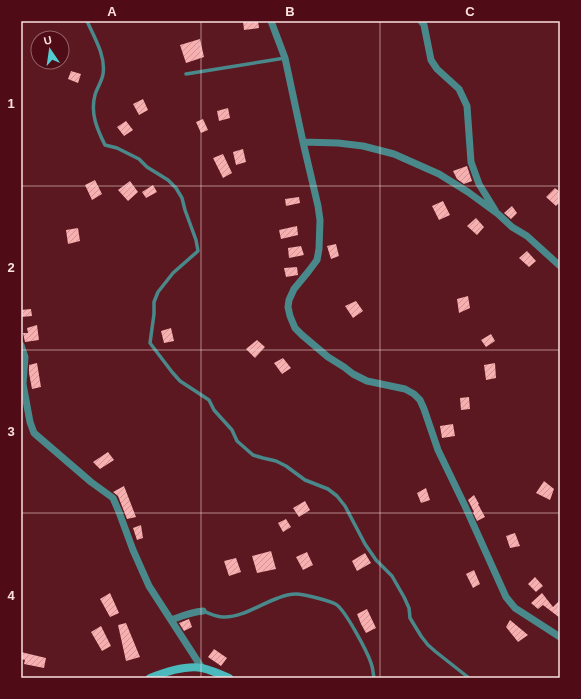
<svg xmlns="http://www.w3.org/2000/svg" width="581" height="699" font-family="Helvetica,sans-serif">
  <style>
    .building { fill: url(#building-hatch) }
    .lines { fill: none; stroke-linecap: round; stroke-linejoin: round }
    .service { stroke: #4a898b; stroke-width: 3.5 }
    .minor { stroke: #4a898b; stroke-width: 7 }
    .secondary { stroke: #4cb9bc; stroke-width: 8 }
    .grid { fill: none; stroke: #fbe0e0; stroke-width: 1; stroke-opacity: 0.55 }
    .neatline { fill: none; stroke: #fbe0e0; stroke-width: 1.5 }
    .grid-label { font-size: 13px; text-anchor: middle; font-weight: bold; fill: #fbe0e0 }
  </style>
  <defs>
    <pattern id="building-hatch" width="6" height="6" patternUnits="userSpaceOnUse"><rect width="6" height="6" fill="#f7afb0"/><path d="M-1 1l2-2M0 6l6-6M5 7l2-2" fill="none" stroke="#cc9495"/></pattern>
  </defs>
  <rect width="100%" height="100%" fill="#5b1820"/>
  <path class="building" d="M243 21H258L259 28 244 30Z
    M200 39 204 57 186 63 180 45Z
    M71 71 81 74 78 83 68 79Z
    M143 99 148 110 139 115 133 104Z
    M228 108 230 118 219 121 217 111Z
    M203 119 208 130 201 133 196 122Z
    M126 121 133 130 124 136 117 127Z
    M243 149 246 162 236 165 233 152Z
    M223 154 232 173 223 178 213 158Z
    M467 166 472 181 464 184 457 179 453 171Z
    M95 180 102 194 92 200 85 185Z
    M130 181 138 192 128 201 118 190Z
    M153 185 157 192 146 198 142 192Z
    M555 188 560 192V202L556 206 546 197Z
    M299 197 300 203 286 206 285 199Z
    M443 201 450 215 439 220 432 206Z
    M512 206 517 213 511 219 504 213Z
    M476 218 484 227 477 235 467 226Z
    M297 226 298 235 281 239 279 230Z
    M78 228 80 241 68 244 66 230Z
    M336 244 339 256 331 259 327 246Z
    M301 246 304 255 289 258 288 248Z
    M527 251 536 261 529 267 519 258Z
    M297 267 298 275 286 277 284 268Z
    M468 296 470 308 459 313 457 299Z
    M356 301 363 311 353 318 345 306Z
    M31 309 32 316 21 317V310Z
    M37 325 39 340 25 342 23 333H28L27 328Z
    M171 328 174 341 164 343 161 331Z
    M491 334 495 341 486 347 481 340Z
    M257 340 265 347 255 358 246 349Z
    M283 358 291 368 282 374 274 363Z
    M37 363 41 387 32 389 29 373V365Z
    M495 363 496 378 486 380 484 365Z
    M469 397 470 409 461 410 460 398Z
    M453 424 455 436 442 438 440 426Z
    M108 452 114 460 100 469 93 462Z
    M544 481 554 489 550 500 536 493Z
    M124 486 136 517 127 519 118 496 113 492Z
    M426 488 430 500 421 503 417 493Z
    M474 495 479 504H478L485 517 477 521 473 513 474 512 468 500Z
    M305 501 310 510 299 517 293 508Z
    M286 519 291 527 283 532 278 523Z
    M141 525 143 538 137 540 133 528Z
    M515 533 520 546 510 548 506 536Z
    M271 551 276 569 257 573 252 556Z
    M307 552 313 565 303 570 296 557Z
    M365 553 371 563 357 571 352 561Z
    M236 558 241 572 229 576 224 561Z
    M474 570 480 584 473 588 466 574Z
    M535 577 543 586 536 592 528 584Z
    M110 593 119 613 110 617 100 599Z
    M542 593 553 607 560 600V618L543 605 538 609 531 603Z
    M367 609 376 628 366 633 361 624 357 614Z
    M189 619 192 627 184 631 179 623Z
    M510 620 528 635 518 642 506 627Z
    M126 623 140 657 126 661 118 625Z
    M101 626 111 646 102 651 91 632Z
    M214 649 227 658 221 666 208 657Z
    M21 652 46 658 44 668 24 664 25 660 21 659Z"/>
  <g class="lines">
    <path class="service" d="M87 21C94 37 106 56 103 74 102 81 97 88 95 95 90 113 97 129 105 145L117 148 139 159 147 167 168 180 176 188 182 198 185 210 196 240 198 251 173 273 158 292 154 302V314L150 343 172 372 180 381 209 400 214 410 232 430 237 441 253 455 263 458 276 461 286 466 305 480 328 489 337 496 345 506 365 544 376 560 392 576 404 597 409 608 410 618 421 636 428 645 436 652 469 678
      M186 74 285 58
      M203 611C209 613 216 617 223 617 241 618 261 604 278 598 283 596 290 594 296 594 303 594 332 601 337 605 346 612 367 651 371 663 373 668 373 673 374 678"/>
    <path class="minor" d="M271 21 285 58 303 142 318 206 320 220 319 249 317 260 308 272 294 289 289 300 288 307 290 316 295 328 302 335 328 357 344 367 353 374 367 381 405 389 414 394 420 400 424 409 438 450 465 506 506 597 515 608 560 637
      M421 21 424 25 431 60 437 69 459 89 467 106 471 162 479 184 495 210
      M303 142 338 143 363 146 394 154 439 174 468 192 498 214 512 227 527 236 560 266
      M21 345 25 357 23 384 30 422 34 433 91 482 113 498 119 512 133 550 149 586 202 668
      M171 620C182 616 191 612 203 611"/>
    <path class="secondary" d="M150 678C165 672 187 665 202 668 211 670 220 674 229 678"/>
  </g>
  <path class="grid" d="M201 21V678M380 21V678M21 186H560M21 350H560M21 513H560"/>
  <rect width="581" height="699" fill="none" stroke="#4f0c16" stroke-width="44"/>
  <g transform="translate(50 50) rotate(347)"><circle r="19" fill="#4f0c16" stroke="#946167"/>
  <path d="M0-3L7 15L0 10L-7 15Z" fill="#52ccd0"/>
  <text y="-6" font-size="11" font-weight="bold" text-anchor="middle" fill="#fbe0e0">U</text>
  </g>
  <rect x="22" y="22" width="537" height="655" class="neatline"/>
  <g class="grid-label">
    <text x="112" y="16">A</text>
    <text x="290" y="16">B</text>
    <text x="470" y="16">C</text>
    <text x="11" y="108">1</text>
    <text x="11" y="272">2</text>
    <text x="11" y="436">3</text>
    <text x="11" y="600">4</text>
  </g>
</svg>
